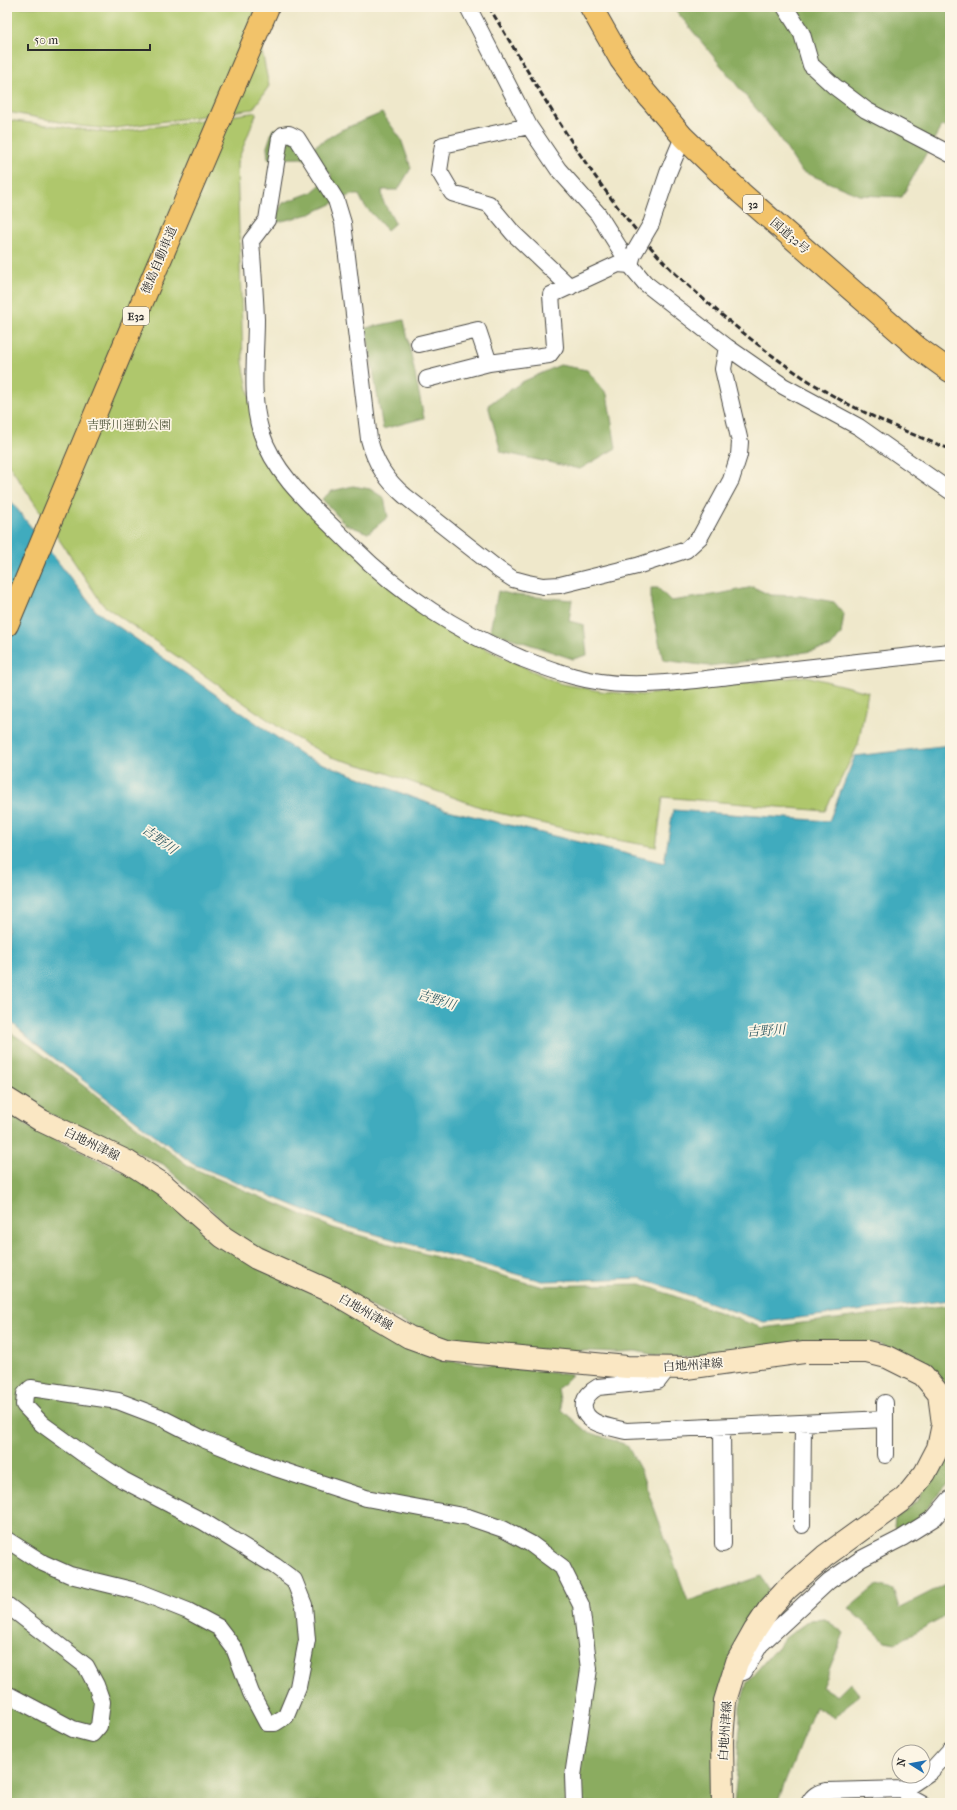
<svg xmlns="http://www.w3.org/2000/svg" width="957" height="1810" font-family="'IM FELL French Canon','Noto Serif JP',serif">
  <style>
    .green { fill: #afc76c; stroke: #6d794c }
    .forest { fill: #8bac60; stroke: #5b6c46 }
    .water { fill: #3fabbe; stroke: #356b74 }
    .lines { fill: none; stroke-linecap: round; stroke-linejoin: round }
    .minor-casing { stroke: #484743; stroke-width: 18 }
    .secondary-casing { stroke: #484743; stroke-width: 24 }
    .trunk-casing { stroke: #484743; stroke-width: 24 }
    .motorway-casing { stroke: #484743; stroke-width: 24 }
    .minor { stroke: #fff; stroke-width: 16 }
    .secondary { stroke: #fae7c3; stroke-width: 22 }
    .trunk { stroke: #f2c36a; stroke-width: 22 }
    .motorway { stroke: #f2c36a; stroke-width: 22 }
    .rail { stroke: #2b2b2b; stroke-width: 3; stroke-dasharray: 6 3; stroke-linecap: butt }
    .minor-bridge-casing { stroke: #484743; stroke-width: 18; stroke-linecap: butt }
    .minor-bridge { stroke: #fff; stroke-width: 16 }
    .labels { text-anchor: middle; stroke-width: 3.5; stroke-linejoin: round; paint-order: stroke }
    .shield { fill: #fcf5e5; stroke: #6a6863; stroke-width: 1 }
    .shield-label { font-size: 11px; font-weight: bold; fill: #2b2b2b }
    .street-label { font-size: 12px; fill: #2b2b2b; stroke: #fcf5e5 }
    .park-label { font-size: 12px; fill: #535a3e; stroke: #fcf5e5 }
    .water-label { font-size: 13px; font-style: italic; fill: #335e66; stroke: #fcf5e5 }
  </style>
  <rect width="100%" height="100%" fill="#fcf5e5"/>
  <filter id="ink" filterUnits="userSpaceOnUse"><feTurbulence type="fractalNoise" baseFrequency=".025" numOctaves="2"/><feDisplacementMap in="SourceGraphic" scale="8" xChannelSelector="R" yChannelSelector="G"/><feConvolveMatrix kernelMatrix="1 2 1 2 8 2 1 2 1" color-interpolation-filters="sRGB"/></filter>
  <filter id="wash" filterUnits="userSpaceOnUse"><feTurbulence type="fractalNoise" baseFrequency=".012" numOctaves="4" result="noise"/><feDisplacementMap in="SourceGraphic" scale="16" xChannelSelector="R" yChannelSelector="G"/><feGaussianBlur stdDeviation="0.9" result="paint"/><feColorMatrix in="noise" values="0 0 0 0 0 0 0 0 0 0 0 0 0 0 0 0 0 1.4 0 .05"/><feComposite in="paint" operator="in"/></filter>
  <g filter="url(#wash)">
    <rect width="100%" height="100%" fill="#efe8cb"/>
    <path class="green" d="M7 7H253L269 86 253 109 109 129 80 126 8 112Z
      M257 112 237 163 243 362 251 406 285 485 463 638 558 683 600 691 641 695 806 676 868 692 858 745 825 811 663 797 656 847 600 837 494 812 378 770 331 757 290 735 103 605 7 462V120L111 133Z"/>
    <path class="forest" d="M673 7H950V130L942 125 902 197 859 195 801 171 776 133Z
      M382 113 401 139 411 168 398 190H382L383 201 395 223 387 230 364 205 359 195H351L310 214 278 222 276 214 283 203 312 192 332 175 302 158 268 159 267 147 273 129H302L313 147 341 130Z
      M404 320 424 418 383 429 366 328Z
      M560 365 587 370 607 394 616 448 580 469 501 452 488 405 522 382Z
      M353 486 370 489 384 498 388 517 368 533 345 524 322 499 332 491Z
      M753 587 770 595 801 596 834 602 844 614 841 634 831 647 780 657 709 666 663 660 651 604V588H658L671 601 719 594Z
      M498 591 514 595 572 600 569 621 584 625 587 655 573 659 490 631Z
      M8 1031 30 1045 190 1167 333 1228 539 1286 641 1284 762 1328 950 1305V1389L919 1357 878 1344 840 1341 739 1354 671 1358 634 1351 618 1352 476 1347 444 1342 264 1254 235 1235 208 1206 163 1164 45 1112 7 1084Z
      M7 1111 33 1129 154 1186 340 1307 442 1360 572 1375 558 1389 562 1410 586 1431 627 1445 640 1469 688 1601 761 1576 769 1589 714 1724 716 1803H7Z
      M950 1450V1482L912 1526 898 1530 894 1527 895 1519 918 1501 923 1489Z
      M950 1582V1613L896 1643 885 1641 849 1608 877 1585 893 1589 899 1608Z
      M825 1619 844 1633 822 1687 837 1696 850 1683 860 1695 847 1705 835 1718 815 1707 777 1803H734L739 1752 740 1706 747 1682 785 1638 810 1620Z"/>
    <path class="water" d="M7 496 96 611 305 757 444 809 664 863 673 810 829 821 855 756 950 745V1300L764 1322 641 1278 542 1281 339 1224 193 1164 33 1042 7 1018Z"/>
  </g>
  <g filter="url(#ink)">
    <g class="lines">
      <g class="minor-casing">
        <path id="minor" d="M468 7 529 126
          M785 7 802 34 811 65 834 86 866 110 950 154
          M651 224 668 173 683 137
          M633 254 630 265 645 283 727 347 783 386 859 427 950 491
          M570 287 513 233 489 204 452 193 439 171 443 145 529 126 558 169 598 214 630 265
          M419 344 478 330 489 363
          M727 347 723 369 740 442 739 455 731 480 700 537 686 550 637 566 560 585 543 586 528 583 513 579 499 570 405 496C386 480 375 463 369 439L343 223 336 200 297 138 289 134 283 135 280 138 267 220 251 241C253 267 255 293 256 319 256 356 250 396 261 432 276 479 319 512 352 546 402 596 457 631 523 659 556 672 591 684 627 684 661 685 696 680 730 676 804 669 877 659 950 652
          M427 379 489 363 549 355 555 347 551 295 618 264 630 265
          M668 1368 658 1381 598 1387C591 1391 586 1395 584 1403 581 1424 610 1427 626 1431L885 1419
          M885 1403V1455
          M722 1427 723 1544
          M802 1525 803 1423
          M7 1540 43 1563 70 1575 140 1592 188 1611 218 1627 234 1648 251 1693 267 1723H275L286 1716 298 1687 307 1640 304 1605 294 1580 275 1566 204 1522 123 1480 82 1453 42 1424 24 1405 25 1394 31 1388 118 1401 160 1417 203 1439 269 1466 366 1498 468 1517 503 1529 531 1544 562 1567 581 1605 589 1669 573 1776 574 1803
          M7 1605 86 1666 96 1685 102 1702 99 1726 92 1734 73 1729 7 1694
          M734 1674 744 1672 760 1645 829 1581 861 1559 902 1538 934 1518 950 1499
          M905 1789 908 1796 921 1803
          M809 1803C813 1795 819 1792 827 1791L905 1789 930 1772 950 1750"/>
      </g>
      <g class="secondary-casing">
        <path id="secondary" d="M7 1099 42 1121 128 1162 164 1185 223 1237 256 1258 334 1293 409 1337 445 1350 627 1367 686 1368 804 1352H867L887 1357 923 1375 939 1394 943 1424 938 1448 925 1473 905 1498 825 1556 787 1589 769 1609 755 1630 737 1662 725 1701 722 1741 723 1803"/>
      </g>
      <g class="trunk-casing">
        <path id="trunk" d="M591 7 621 60 644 91 683 137 741 193 918 348 950 371"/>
      </g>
      <g class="motorway-casing">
        <path id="motorway" d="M7 625 140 307 268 7"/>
      </g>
      <use href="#minor" class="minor"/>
      <use href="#secondary" class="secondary"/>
      <use href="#trunk" class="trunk"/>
      <use href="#motorway" class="motorway"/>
      <path class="rail" d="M489 7C540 91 589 179 655 252 670 270 689 286 707 302 750 340 797 377 848 404 881 421 915 436 950 449"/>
      <g class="minor-bridge-casing">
        <path id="minor-bridge" d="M634 253 651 224"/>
      </g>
      <use href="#minor-bridge" class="minor-bridge"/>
    </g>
  </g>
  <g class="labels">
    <g class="shield">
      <rect x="743" y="195" width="20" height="18" rx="3"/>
      <rect x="123" y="307" width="26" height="18" rx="3"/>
    </g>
    <g class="shield-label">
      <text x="753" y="208">32</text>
      <text x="136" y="320">E32</text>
    </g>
    <g class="street-label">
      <text transform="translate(790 236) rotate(41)" y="4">国道32号</text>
      <text transform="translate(159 260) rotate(-67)" y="4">徳島自動車道</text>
      <text transform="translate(92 1144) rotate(26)" y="4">白地州津線</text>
      <text transform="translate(366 1312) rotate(30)" y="4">白地州津線</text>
      <text transform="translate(693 1365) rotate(-4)" y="4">白地州津線</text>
      <text transform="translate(725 1731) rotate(-86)" y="4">白地州津線</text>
    </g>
    <g class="park-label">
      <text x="129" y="429">吉野川運動公園</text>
    </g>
    <g class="water-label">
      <text transform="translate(160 839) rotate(36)" y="5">吉野川</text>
      <text transform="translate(437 999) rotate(17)" y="5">吉野川</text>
      <text transform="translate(766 1030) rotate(-4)" y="5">吉野川</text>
    </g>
  </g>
  <rect width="957" height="1810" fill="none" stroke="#fcf5e5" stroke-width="24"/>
  <g transform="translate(911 1764) rotate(281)"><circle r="19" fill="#fcf5e5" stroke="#a8a49b"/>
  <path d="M0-3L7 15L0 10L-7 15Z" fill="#1f6fb2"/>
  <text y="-6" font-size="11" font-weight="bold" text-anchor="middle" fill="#2b2b2b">N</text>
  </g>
  <path d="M28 44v6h122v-6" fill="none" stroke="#2b2b2b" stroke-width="2"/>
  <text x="34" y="44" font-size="12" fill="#2b2b2b" stroke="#fcf5e5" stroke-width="3" paint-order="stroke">50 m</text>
</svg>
